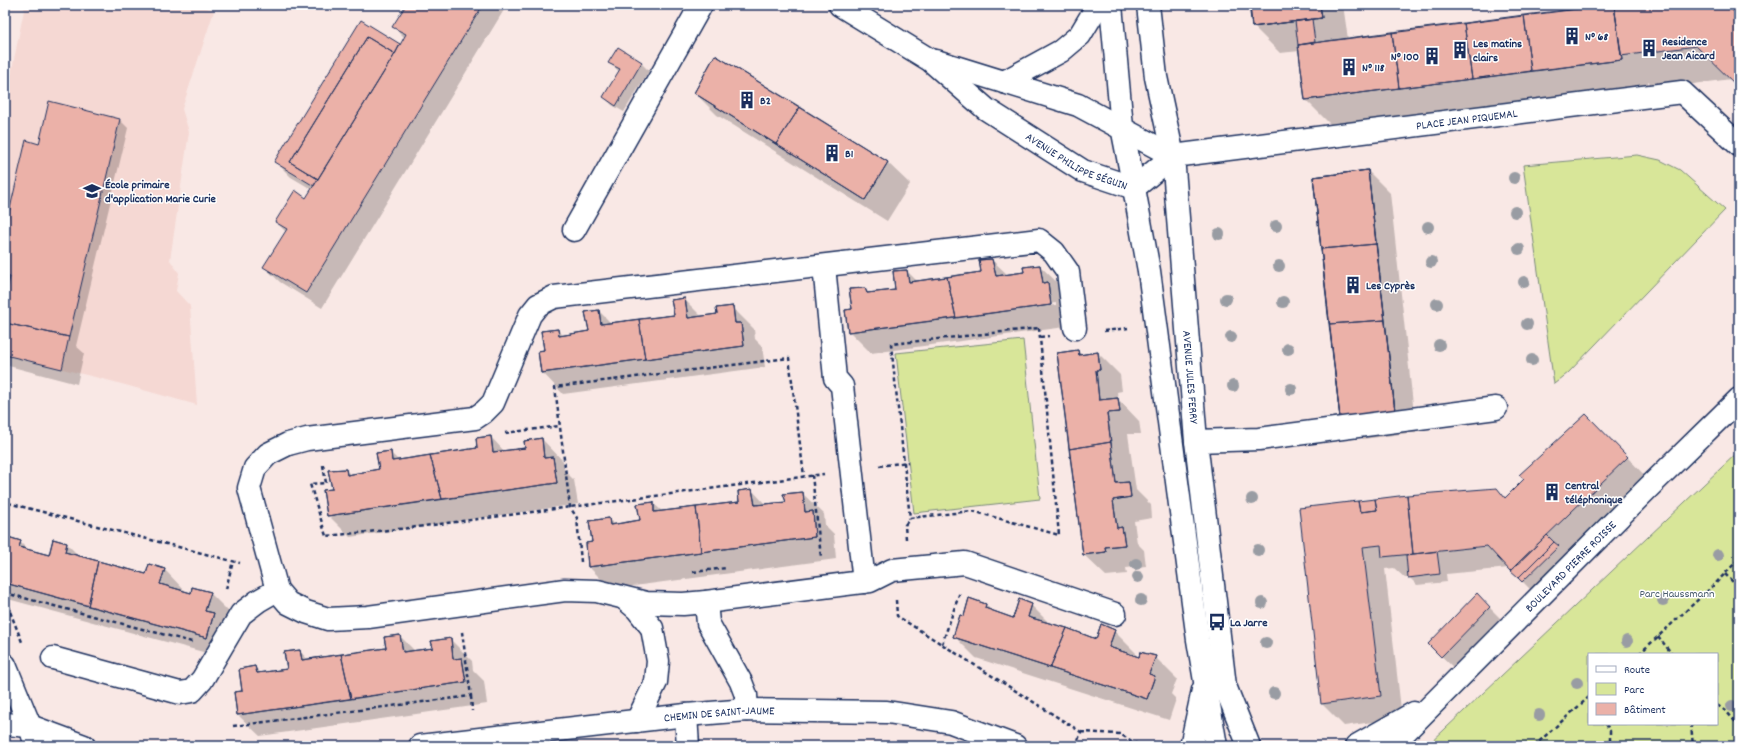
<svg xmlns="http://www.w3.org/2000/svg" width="1744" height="751" font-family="Dekko,sans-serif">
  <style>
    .built { fill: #f5d8d3 }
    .green { fill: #d8e699; stroke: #7a8a7c; fill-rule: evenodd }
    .shadow { fill: #0003; fill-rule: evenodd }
    .building { fill: #ebb1a8; stroke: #1b2f5e }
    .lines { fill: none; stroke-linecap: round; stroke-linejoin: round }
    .minor-casing { stroke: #1b2f5e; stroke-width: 25 }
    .path { stroke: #1b2f5e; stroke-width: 2.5; stroke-dasharray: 4 3; stroke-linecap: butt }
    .minor { stroke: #fff; stroke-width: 22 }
    .tree { fill: #999ca3 }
    .labels { text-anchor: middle; stroke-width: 3; stroke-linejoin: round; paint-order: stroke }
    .poi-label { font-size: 12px; font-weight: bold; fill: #1b2f5e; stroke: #fff; text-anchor: start }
    .street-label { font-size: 12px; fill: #1b2f5e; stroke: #fff }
    .park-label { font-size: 12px; fill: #4a5d6d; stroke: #fff }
  </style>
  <rect width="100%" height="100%" fill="#f9e8e5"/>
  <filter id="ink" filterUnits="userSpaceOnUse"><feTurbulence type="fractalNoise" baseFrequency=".025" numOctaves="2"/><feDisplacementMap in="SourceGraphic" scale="8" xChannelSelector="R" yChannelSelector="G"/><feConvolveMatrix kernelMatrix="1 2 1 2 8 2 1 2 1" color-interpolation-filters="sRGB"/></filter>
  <g filter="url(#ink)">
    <path class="built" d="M25 5H200L214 11 182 109 189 132 170 260 179 273 176 291 190 306 197 405 111 381 5 355V104Z"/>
    <path class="green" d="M1637 155 1660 160 1680 170 1725 210 1568 373 1554 384 1523 165Z
      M1023 340 1040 499 914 513 896 353Z
      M1739 451V746H1427ZM1589 654H1717V724H1589Z"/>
    <path class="shadow" d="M407 5H507L322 308 280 282 264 267 286 232 276 222 307 200 313 190 291 177 276 162 361 21 401 45 405 38 394 27Z
      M1250 5H1343L1348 39 1616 5H1725L1739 19V87L1731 79 1656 89 1648 81V87L1333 127 1306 100 1300 51 1280 53 1253 26Z
      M716 56 888 163 910 184 887 221 717 115 695 93Z
      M609 63H641L649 71 624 112 612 105 604 97 620 72Z
      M50 102 120 120 128 128 76 346 84 353 77 384 5 365V302L10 283 5 282V231L40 145Z
      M1368 171 1390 193 1416 432 1363 439 1341 417Z
      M992 260 1008 275 1026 273 1040 266 1062 287 1073 326 871 353 849 331 853 310 865 289 869 293 897 291 907 271 918 282 982 273ZM1056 303V305L873 329V327Z
      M684 299 702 317 719 314 732 307 754 329 755 339 762 346 765 367 563 394 542 372 545 351 558 330 564 336 590 332 599 311 611 323 675 316Z
      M1078 351 1083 356 1098 353 1120 375 1122 391 1117 392 1118 399 1139 421 1141 434H1128L1136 490 1151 505 1152 518 1134 521 1137 543 1144 550 1146 566 1126 568 1127 574 1106 576 1084 555Z
      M491 437 505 452 526 449 542 439 563 461 564 470 574 480 578 504 350 537 328 515 333 490 346 470 351 475 380 470 390 452 399 461 478 449Z
      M1608 437 1649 480 1533 592 1509 568 1446 574 1447 582 1417 585 1410 578H1405L1394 568 1385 569 1402 718 1344 726 1322 704 1300 508 1496 489 1506 498Z
      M752 490 766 505 787 503 802 493 824 514 825 525 834 534 836 559 611 589 589 567 587 544 594 543 609 519 615 525 642 521 653 503 663 512 740 503Z
      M5 537 20 542 28 550 50 557 54 541 67 544 80 557 147 575 165 570 186 592 191 594 210 593 232 615 235 636 229 659 8 599 5 597Z
      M1477 595 1505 623 1457 671 1429 644Z
      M986 605 993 612 1014 619 1031 605 1051 625 1097 640 1114 631 1136 653 1135 657 1139 658 1155 657 1177 679 1171 694 1176 699 1169 720 976 658 954 636 965 618Z
      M400 636 415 651 435 648 450 639 472 661 473 670 484 681 487 704 260 736 238 715 244 692 255 667 261 674 289 670 300 651 308 660 387 649Z"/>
    <path class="building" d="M406 5H483L306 293 263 267 287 229 275 222 295 190 306 198 395 54 406 34 392 27Z
      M1249 5H1320L1322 18 1252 27Z
      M1250 5H1320L1322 18 1252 27Z
      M1250 5H1320L1322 18 1252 27Z
      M1608 5H1614L1622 60 1305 100 1298 45Z
      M1608 5H1614L1622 60 1531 71 1524 15Z
      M1614 5H1727L1739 17V88L1696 46 1621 56Z
      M1524 15 1531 71 1472 79 1464 23Z
      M1312 19 1315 42 1298 45 1295 21Z
      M361 20 400 44 395 54 367 37 290 162 318 179 314 186 274 162Z
      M1464 23 1472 79 1399 88 1392 32Z
      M1392 32 1399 88 1305 100 1298 45Z
      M367 37 395 54 318 179 290 162Z
      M618 47 642 62 616 106 603 97 620 69 608 63Z
      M715 55 888 162 865 200 694 93Z
      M715 55 800 107 776 144 694 93Z
      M49 101 120 119 69 337 5 323V298L10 277 5 276V230L26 140 39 144Z
      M800 107 888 162 865 200 776 144Z
      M1368 170 1395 411 1340 418 1313 177Z
      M1368 170 1376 244 1321 249 1313 177Z
      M1368 170 1395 411 1340 418 1313 177Z
      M1376 244 1385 320 1329 324 1321 249Z
      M992 259 996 276 1024 272 1023 267 1040 265 1043 283 1048 282 1051 305 848 332 845 310 852 309 849 289 865 288 867 293 895 290 893 271 907 270 909 282 981 272 979 260Z
      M992 259 996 276 1024 272 1023 267 1040 265 1043 283 1048 282 1051 305 956 318 947 277 981 272 979 260Z
      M907 270 909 282 947 277 956 318 848 332 845 310 852 309 849 289 865 288 867 293 895 290 893 271Z
      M685 298 688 318 717 314 716 308 733 306 735 323H741L744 346 541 373 538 351 544 350 541 331 558 329 559 336 589 331 585 312 599 310 601 324 674 315 671 300Z
      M685 298 688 318 717 314 716 308 733 306 735 323H741L744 346 645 359 639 319 674 315 671 300Z
      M599 310 601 324 639 319 645 359 541 373 538 351 544 350 541 331 558 329 559 336 589 331 585 312Z
      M1385 320 1395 411 1340 418 1329 324Z
      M5 323 69 337 62 369 5 355Z
      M1078 350 1079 355 1098 352 1100 370H1096L1099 400 1118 398 1120 412 1107 413 1116 483 1129 482 1131 497 1113 500 1117 528 1122 527 1125 545 1105 547 1106 552 1083 555 1057 353Z
      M1078 350 1079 355 1098 352 1100 370H1096L1099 400 1118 398 1120 412 1107 413 1111 442 1069 449 1057 353Z
      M1586 414 1628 457 1510 571 1487 546 1413 554 1407 495 1497 488 1505 498 1524 479 1519 475Z
      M491 436 493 452 525 448 524 441 542 438 544 458 553 457 557 483 327 516 323 490 332 489 328 470 346 469 347 475 379 469 376 453 391 451 392 461 477 448 476 438Z
      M491 436 493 452 525 448 524 441 542 438 544 458 553 457 557 483 442 499 430 455 477 448 476 438Z
      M1111 442 1116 483 1129 482 1131 497 1113 500 1117 528 1122 527 1125 545 1105 547 1106 552 1083 555 1069 449Z
      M391 451 392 461 430 455 442 499 327 516 323 490 332 489 328 470 346 469 347 475 379 469 376 453Z
      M752 489 755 505 786 502 783 494 803 492 805 512 813 511 815 537 588 567 586 543 592 542 589 521 609 518 610 525 640 520 637 504 654 502V512L739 502 738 491Z
      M752 489 755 505 786 502 783 494 803 492 805 512 813 511 815 537 701 552 696 507 739 502 738 491Z
      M1407 495 1413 554 1382 557 1381 545 1363 547 1381 696 1321 704 1299 508 1358 501 1360 512 1377 510 1375 499Z
      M1375 499 1377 510 1360 512 1358 501Z
      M654 502V512L696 507 701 552 588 567 586 543 592 542 589 521 609 518 610 525 640 520 637 504Z
      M1547 535 1554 542 1518 578 1510 571Z
      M5 536 21 541 19 547 49 555 53 539 67 543 65 552 146 574 149 564 165 569 160 584 191 593 192 587 211 592 205 611 214 613 207 638 5 583Z
      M5 536 21 541 19 547 49 555 53 539 67 543 65 552 98 561 88 606 5 583Z
      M1554 542 1559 546 1522 582 1518 578Z
      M1437 551 1440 574 1408 578 1406 555Z
      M98 561 146 574 149 564 165 569 160 584 191 593 192 587 211 592 205 611 214 613 207 638 88 606Z
      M1477 593 1490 607 1441 657 1428 644Z
      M969 598 986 604 985 608 1013 618 1019 599 1032 604 1028 617 1067 628 1096 639 1101 624 1115 630 1109 647 1139 657 1140 652 1156 656 1149 674 1155 676 1147 699 953 637 960 615 964 616Z
      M969 598 986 604 985 608 1013 618 1019 599 1032 604 1028 617 1067 628 1050 668 953 637 960 615 964 616Z
      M1101 624 1115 630 1109 647 1139 657 1140 652 1156 656 1149 674 1155 676 1147 699 1050 668 1067 628 1096 639Z
      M400 635 403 652 433 648 431 641 451 638 453 659 462 658 466 682 237 715 234 692 242 691 239 669 255 666 257 673 287 669 284 652 300 650 302 660 386 648 384 637Z
      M400 635 403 652 433 648 431 641 451 638 453 659 462 658 466 682 351 699 341 654 386 648 384 637Z
      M300 650 302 660 341 654 351 699 237 715 234 692 242 691 239 669 255 666 257 673 287 669 284 652Z"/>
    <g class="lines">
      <g class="minor-casing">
        <g id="minor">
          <path id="s1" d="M840 5 930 60 986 109 1083 171 1134 188 1173 156"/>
          <path d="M1111 5 1122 127 1134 188 1149 271 1198 640 1216 746"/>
          <path id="s2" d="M1148 5 1156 77 1173 156 1196 441 1225 686 1249 746"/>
          <path d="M936 61 1078 105 1173 156"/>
          <path d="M1004 82 1061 51 1080 35 1098 5"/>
          <path id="s3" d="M1173 156 1682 92 1739 145"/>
          <path d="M574 230 701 5"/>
          <path d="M824 266 835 378 842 386 864 582"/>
          <path d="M1075 328 1068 272 1054 252 1039 240 554 297 538 305 530 315 493 403 484 412 475 418 307 439 288 444 268 454 255 468 249 488 277 590 288 603 306 612 328 619 368 617 565 590 597 591 646 603 683 604 706 602 870 581 892 570 965 563 1115 614"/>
          <path d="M1196 441 1259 439 1496 408"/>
          <path d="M624 598 637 609 652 628 658 661 656 682 637 721"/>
          <path d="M706 602 708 623 741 682 746 695 747 710"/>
          <path d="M53 658 180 693 192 691 202 680 241 614 258 601 277 590"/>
          <path d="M5 665 30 726 36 746"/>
          <path d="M686 715 688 746"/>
          <path d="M5 724 30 726 84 746"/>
          <path id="s4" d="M420 746 686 715 747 710 887 712 951 722 1015 746"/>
          <path d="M1191 746 1203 690"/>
          <path d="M1356 746 1414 713"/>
          <path id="s5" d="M1391 746 1646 490 1739 399"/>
        </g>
      </g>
      <path class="path" d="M1039 328 1059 535 972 511 910 518 891 344Z
        M1104 331 1128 328
        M1040 337 1049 336
        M505 433 560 426
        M323 465 326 483 310 484 326 536 409 528 824 474
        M879 466 908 462
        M812 475 821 557H820
        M8 503 240 563
        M906 539 905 525 910 518
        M581 562 577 518 570 507 555 387 789 358 804 476
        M693 572 726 568
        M1725 574 1739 588
        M226 589 233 561
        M5 593 192 642
        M5 599 22 642
        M896 600 897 616 1081 732 1076 746
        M1658 636 1672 654
        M942 644 960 592
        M1639 654 1714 585 1739 559
        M471 696 472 711
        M1717 705 1726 711 1739 726
        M1606 724 1610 731V746
        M1691 724 1693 746
        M233 726 471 696 462 632
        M1081 732 1120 734 1140 746
        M1534 746 1589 697"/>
      <use href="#minor" class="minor"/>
    </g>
    <g class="tree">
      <circle cx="1514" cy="178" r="6"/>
      <circle cx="1515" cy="212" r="6"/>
      <circle cx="1276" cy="226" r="6"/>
      <circle cx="1428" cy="227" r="6"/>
      <circle cx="1219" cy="234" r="6"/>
      <circle cx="1519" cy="249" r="6"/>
      <circle cx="1431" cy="262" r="6"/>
      <circle cx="1279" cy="266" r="6"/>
      <circle cx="1524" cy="282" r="6"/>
      <circle cx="1226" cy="299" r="6"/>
      <circle cx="1283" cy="302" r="6"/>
      <circle cx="1437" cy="304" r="6"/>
      <circle cx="1527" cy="324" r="6"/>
      <circle cx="1231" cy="337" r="6"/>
      <circle cx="1439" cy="345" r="6"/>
      <circle cx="1288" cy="349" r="6"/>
      <circle cx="1532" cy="360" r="6"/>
      <circle cx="1233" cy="386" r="6"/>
      <circle cx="1291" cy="389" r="6"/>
      <circle cx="1252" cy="499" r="6"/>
      <circle cx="1258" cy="550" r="6"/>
      <circle cx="1718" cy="555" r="6"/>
      <circle cx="1136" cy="564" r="6"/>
      <circle cx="1138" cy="577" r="6"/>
      <circle cx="1141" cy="600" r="6"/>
      <circle cx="1663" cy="600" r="6"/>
      <circle cx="1262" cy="603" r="6"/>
      <circle cx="1627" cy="641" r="6"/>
      <circle cx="1266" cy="643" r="6"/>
      <circle cx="1577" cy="683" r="6"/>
      <circle cx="1274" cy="693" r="6"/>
      <circle cx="1732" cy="706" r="6"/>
      <circle cx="1539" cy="715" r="6"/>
    </g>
  </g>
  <defs>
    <g id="building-bare" transform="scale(1.38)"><path d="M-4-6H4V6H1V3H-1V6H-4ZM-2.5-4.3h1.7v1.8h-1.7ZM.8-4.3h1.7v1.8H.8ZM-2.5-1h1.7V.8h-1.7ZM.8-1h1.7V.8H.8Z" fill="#1b2f5e" stroke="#fff" stroke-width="2.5" paint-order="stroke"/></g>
    <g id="school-bare" transform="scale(1.38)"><path d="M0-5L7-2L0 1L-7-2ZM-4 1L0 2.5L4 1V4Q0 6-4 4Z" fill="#1b2f5e" stroke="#fff" stroke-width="2.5" paint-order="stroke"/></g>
    <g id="bus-bare" transform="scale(1.38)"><path d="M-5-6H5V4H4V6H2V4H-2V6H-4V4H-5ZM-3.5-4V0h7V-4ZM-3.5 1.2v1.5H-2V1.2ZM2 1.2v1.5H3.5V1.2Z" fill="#1b2f5e" stroke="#fff" stroke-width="2.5" paint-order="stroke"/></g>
  </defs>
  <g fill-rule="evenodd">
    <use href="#building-bare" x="1572" y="36"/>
    <use href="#building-bare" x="1649" y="48"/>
    <use href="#building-bare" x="1460" y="50"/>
    <use href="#building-bare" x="1432" y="56"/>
    <use href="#building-bare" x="1349" y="67"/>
    <use href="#building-bare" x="747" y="100"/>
    <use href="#building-bare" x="832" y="153"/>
    <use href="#school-bare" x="92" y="191"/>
    <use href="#building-bare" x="1353" y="285"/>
    <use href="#building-bare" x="1552" y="492"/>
    <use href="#bus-bare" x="1217" y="622"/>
  </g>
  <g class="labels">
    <g class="poi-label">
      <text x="1585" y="40">N° 68</text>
      <text x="1662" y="45">Residence<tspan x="1662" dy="14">Jean Aicard</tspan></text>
      <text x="1473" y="47">Les matins<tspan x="1473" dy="14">clairs</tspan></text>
      <text x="1419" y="60" text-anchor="end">N° 100</text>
      <text x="1362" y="71">N° 118</text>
      <text x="760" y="104">B2</text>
      <text x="845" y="157">B1</text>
      <text x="105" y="188">École primaire<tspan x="105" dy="14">d'application Marie Curie</tspan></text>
      <text x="1366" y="289">Les Cyprès</text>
      <text x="1565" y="489">Central<tspan x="1565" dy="14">téléphonique</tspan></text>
      <text x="1230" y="626">La Jarre</text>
    </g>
    <g class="street-label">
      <text dy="4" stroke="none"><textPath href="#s3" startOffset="296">PLACE JEAN PIQUEMAL</textPath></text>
      <text dy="4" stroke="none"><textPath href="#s1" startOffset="285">AVENUE PHILIPPE SÉGUIN</textPath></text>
      <text dy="4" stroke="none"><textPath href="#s2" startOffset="375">AVENUE JULES FERRY</textPath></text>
      <text dy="4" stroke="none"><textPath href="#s5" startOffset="254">BOULEVARD PIERRE ROISSE</textPath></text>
      <text dy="4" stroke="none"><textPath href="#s4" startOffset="301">CHEMIN DE SAINT-JAUME</textPath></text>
    </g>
    <g class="park-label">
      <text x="1677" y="597">Parc Haussmann</text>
    </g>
  </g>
  <rect width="1744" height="751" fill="none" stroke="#fff" stroke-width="20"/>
  <rect x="10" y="10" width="1724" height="731" fill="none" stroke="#1b2f5e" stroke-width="1.5" filter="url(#ink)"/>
  <rect x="1588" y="653" width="130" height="72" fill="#ffffff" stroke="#a4acbf"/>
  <rect x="1596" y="666" width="20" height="6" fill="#ffffff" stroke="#a4acbf"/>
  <text x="1624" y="673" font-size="12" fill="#1b2f5e">Route</text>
  <rect x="1596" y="683" width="20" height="12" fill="#d8e699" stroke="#a4acbf"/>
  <text x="1624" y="693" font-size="12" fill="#1b2f5e">Parc</text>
  <rect x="1596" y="703" width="20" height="12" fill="#ebb1a8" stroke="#a4acbf"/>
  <text x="1624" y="713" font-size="12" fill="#1b2f5e">Bâtiment</text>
</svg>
